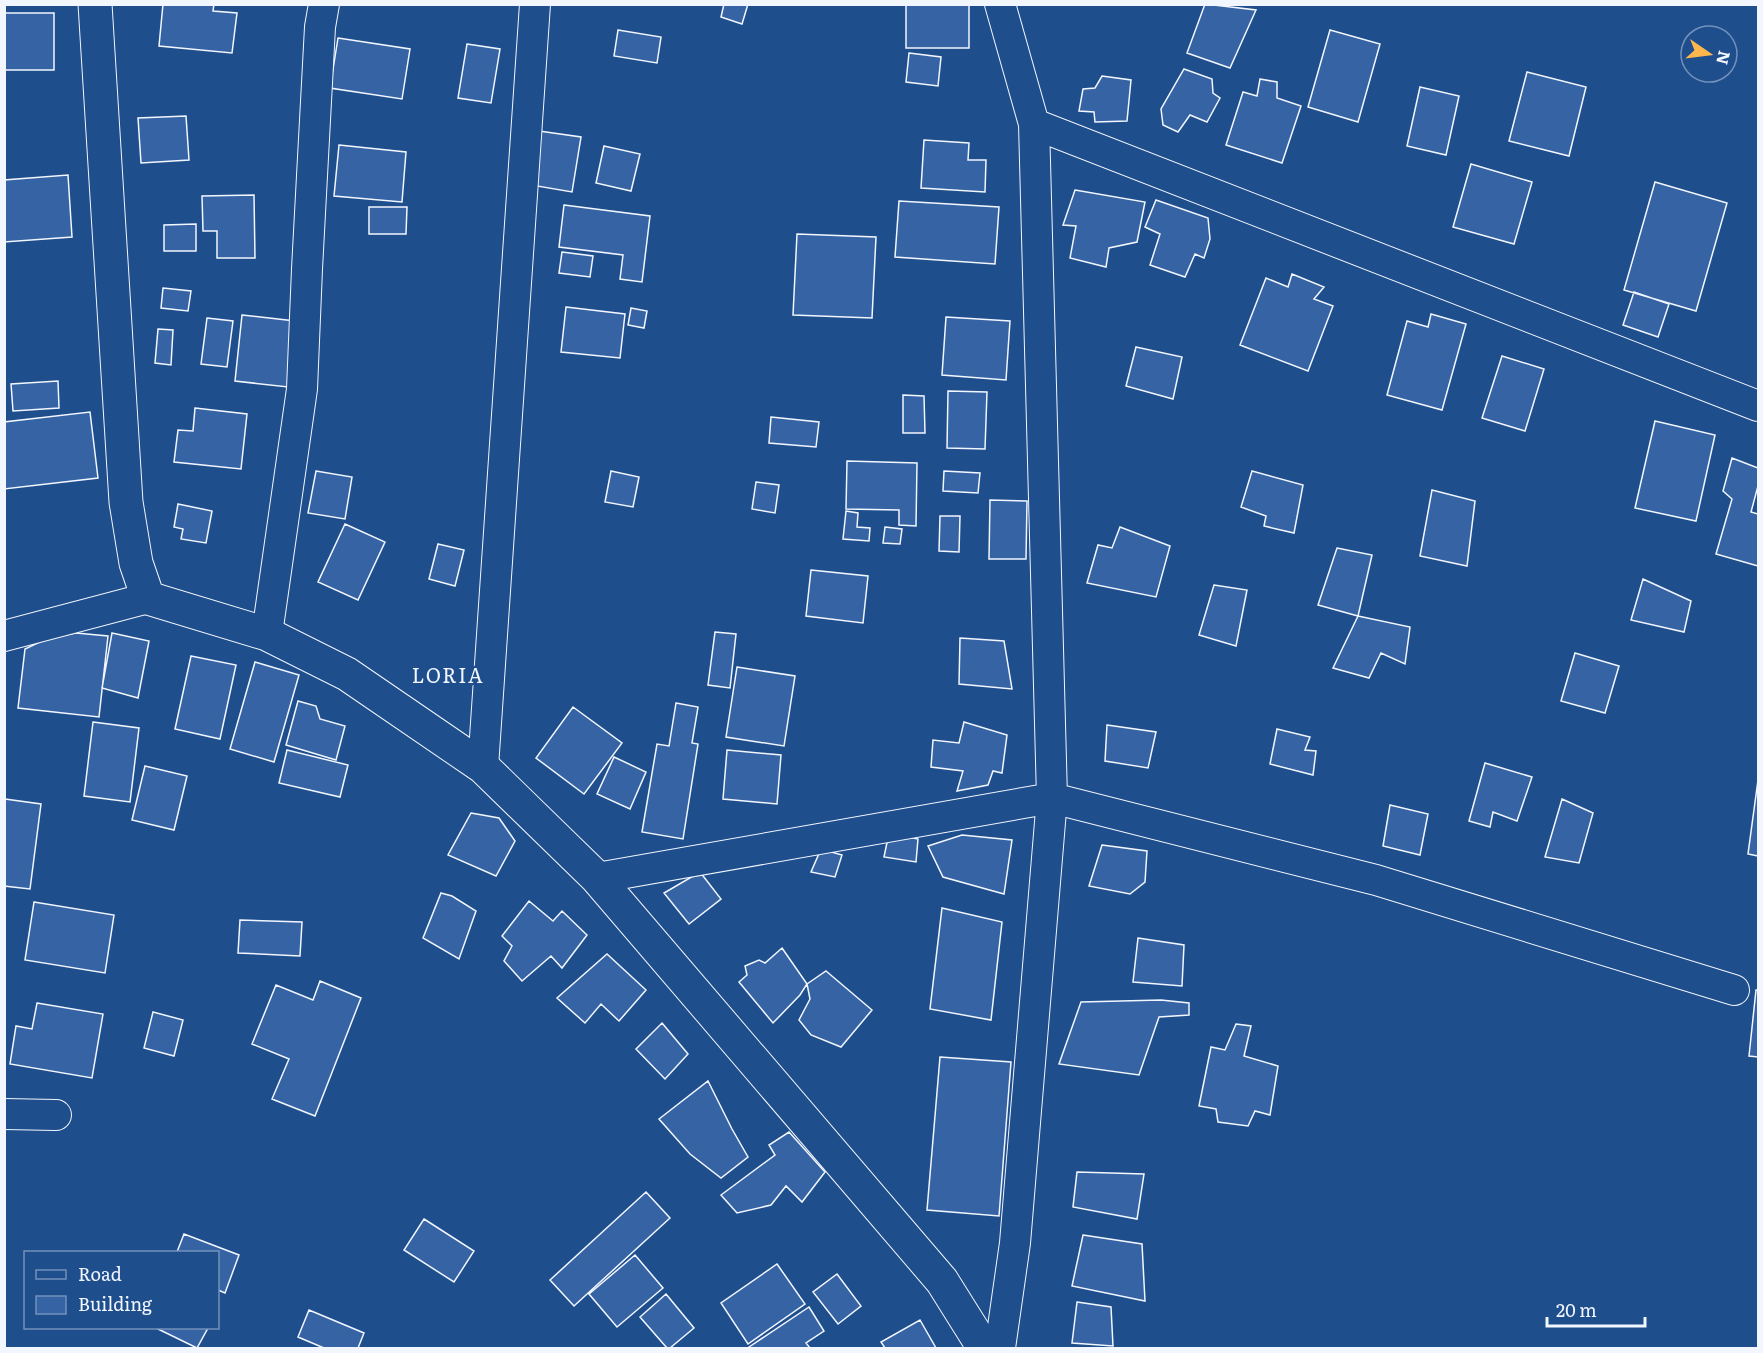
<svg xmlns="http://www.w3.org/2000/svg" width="1763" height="1353" font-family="Literata,serif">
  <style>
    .building { fill: #3563a3; stroke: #f2f6ff; stroke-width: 1.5 }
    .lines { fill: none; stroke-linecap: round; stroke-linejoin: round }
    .minor-casing { stroke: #f2f6ff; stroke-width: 32 }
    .tertiary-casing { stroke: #f2f6ff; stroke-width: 35 }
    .minor { stroke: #1f4e8c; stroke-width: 30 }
    .tertiary { stroke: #1f4e8c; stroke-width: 33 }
    .labels { text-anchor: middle; stroke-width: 4.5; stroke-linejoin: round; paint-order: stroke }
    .quarter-label { font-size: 20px; letter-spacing: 1.5px; fill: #f2f6ff; stroke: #1f4e8c }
  </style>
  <rect width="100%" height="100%" fill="#1f4e8c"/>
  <path class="building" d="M163 4H214L213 11 237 13 232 53 159 46Z
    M724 4H748L742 24 721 17Z
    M906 4H969V48H906Z
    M1205 4 1256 10 1230 68 1187 53Z
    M4 13H54V70H4Z
    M618 30 661 37 657 63 614 56Z
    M1330 30 1380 44 1358 122 1308 107Z
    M338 38 410 49 402 99 330 88Z
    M467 44 500 49 491 103 458 98Z
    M909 53 941 57 938 86 906 82Z
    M1184 69 1212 79 1213 93 1220 98 1207 122 1190 115 1178 132 1163 125 1161 109Z
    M1527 72 1586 87 1569 156 1509 141Z
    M1102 76 1131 80 1127 121 1095 122 1094 112 1079 111 1083 89 1095 88Z
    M1260 79 1277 82V98L1301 106 1282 163 1226 145 1243 92 1257 96Z
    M1420 87 1459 96 1446 155 1407 146Z
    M186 116 189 160 141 163 138 118Z
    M539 131 581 137 572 192 531 185Z
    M924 140 969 143 968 160H986L985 192 921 188Z
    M339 145 406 152 402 202 334 196Z
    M604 146 640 154 631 191 596 183Z
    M1471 164 1532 182 1514 244 1453 227Z
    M68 175 72 237 4 242V180Z
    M1655 182 1727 203 1696 311 1624 290Z
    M1075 190 1145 202 1137 242 1109 248 1106 267 1070 258 1076 226 1063 225Z
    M254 195 255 258H217V231H203L202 196Z
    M1156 200 1208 218 1210 239 1204 258 1195 254 1185 277 1150 265 1160 234 1145 227Z
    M899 201 999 207 995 264 895 257Z
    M564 205 650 216 642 282 620 279 623 255 559 247Z
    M369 207H407L406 234H369Z
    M196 224V251H164V225Z
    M797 234 876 237 872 318 793 315Z
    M562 252 593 256 590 277 559 273Z
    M1292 274 1324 287 1314 299 1333 306 1308 371 1240 345 1266 278 1288 287Z
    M163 288 191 291 188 311 161 308Z
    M1634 292 1669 304 1658 337 1623 325Z
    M566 307 625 314 620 358 561 352Z
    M631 308 647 311 644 328 628 325Z
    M1431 314 1466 324 1442 410 1387 395 1407 321 1428 327Z
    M242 315 295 321 288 387 235 381Z
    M946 317 1010 321 1006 380 942 375Z
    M207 318 233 321 227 367 201 364Z
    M158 329 173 330 171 365 155 363Z
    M1136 347 1182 357 1173 399 1126 386Z
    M1502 356 1544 369 1525 431 1482 418Z
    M58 381 59 408 13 411 11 384Z
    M948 391 987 392 985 449 947 448Z
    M903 395 924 396 925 433H903Z
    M195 408 247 414 241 469 174 462 178 430 193 431Z
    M90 412 98 478 4 489V422Z
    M771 417 819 422 816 447 769 443Z
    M1655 421 1715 435 1696 521 1635 508Z
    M1732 458 1758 468V486L1751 512 1758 514V566L1716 554 1732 499 1723 491Z
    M847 461 917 463 916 526 899 525V510L846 509Z
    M316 471 352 477 345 519 308 513Z
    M611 471 639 477 633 507 605 502Z
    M944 471 980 473 978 493 943 491Z
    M1252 471 1303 485 1294 533 1264 526 1266 516 1241 507Z
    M756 482 779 485 775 513 752 509Z
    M1432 490 1475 501 1467 566 1420 556Z
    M990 500 1027 501 1026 559H989Z
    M178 504 212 511 206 543 181 539 183 529 174 527Z
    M846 511 858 513 857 527 870 528 869 541 843 539Z
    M940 516H960L959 552 939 551Z
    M345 524 385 542 358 600 318 582Z
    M885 527 902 529 900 544 883 543Z
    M1120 527 1170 546 1156 597 1087 583 1098 545 1112 548Z
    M438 544 464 550 455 586 429 579Z
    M1337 548 1372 555 1358 616 1318 605Z
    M811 570 868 576 863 623 806 616Z
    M1643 579 1691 601 1684 632 1631 620Z
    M1214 585 1247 590 1236 646 1199 635Z
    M1358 616 1410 627 1405 664 1381 653 1369 678 1333 668Z
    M715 632 736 634 730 688 708 685Z
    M76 633 108 636 99 717 18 708 25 649 48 638Z
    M112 633 149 641 138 698 102 688Z
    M960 638 1004 641 1012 689 959 684Z
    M1575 653 1619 666 1605 713 1561 701Z
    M191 656 236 665 220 739 175 729Z
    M255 662 299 675 274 762 230 749Z
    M737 667 795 676 784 746 726 737Z
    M298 701 316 706 320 719 345 726 336 760 286 745Z
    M676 703 698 707 692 743 698 744 683 839 642 832 657 744 669 746Z
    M573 707 622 743 584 794 536 758Z
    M93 722 139 728 130 802 84 796Z
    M964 722 1007 735 1002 773 993 771 988 785 957 791 963 771 931 767 933 740 959 743Z
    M1107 725 1156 732 1148 768 1105 761Z
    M1277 729 1310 737 1305 750 1316 751 1313 775 1270 764Z
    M287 750 348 765 340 797 279 783Z
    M727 750 781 755 777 804 723 799Z
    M614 757 646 772 630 809 597 794Z
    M1485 763 1532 777 1517 821 1493 812 1490 827 1469 821Z
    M145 766 187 776 174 830 132 820Z
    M1758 780V856L1748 854Z
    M5 799 41 804 30 889 4 886Z
    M1562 799 1593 813 1579 863 1545 857Z
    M1390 805 1428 814 1420 855 1383 846Z
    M471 813 499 818 515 841 496 876 448 855Z
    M889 833 918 839 916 862 884 857Z
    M962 835 1012 840 1004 894 943 877 928 846Z
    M1102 845 1147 851 1145 882 1130 894 1089 886Z
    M821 849 842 855 835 877 811 872Z
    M700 872 721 899 689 924 664 893Z
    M441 893 452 896 476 911 459 959 423 938Z
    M529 901 553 921 562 911 587 935 562 968 551 956 522 981 504 961 512 946 502 936Z
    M34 902 114 915 105 973 25 960Z
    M942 908 1002 922 991 1020 930 1009Z
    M240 920 302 922 300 956 238 953Z
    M1138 938 1184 945 1182 986 1133 982Z
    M782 948 807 984 800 995 773 1023 739 982 747 975 745 966 759 960 765 963Z
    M607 954 646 990 619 1021 601 1004 585 1023 557 998Z
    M826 971 872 1010 841 1047 811 1035 799 1020 810 999 807 984Z
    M320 981 361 998 315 1116 272 1099 289 1059 252 1044 276 985 313 1000Z
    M1756 990H1758V1057L1749 1056Z
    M1161 1000 1189 1003V1015L1159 1017 1139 1075 1059 1064 1081 1002Z
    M37 1003 103 1014 92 1078 10 1064 16 1026 32 1029Z
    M153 1012 183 1020 174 1056 144 1048Z
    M662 1023 688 1054 665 1079 636 1049Z
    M1236 1024 1251 1026 1244 1056 1278 1066 1270 1115 1255 1111 1248 1126 1218 1122 1216 1109 1199 1106 1211 1047 1225 1050Z
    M940 1057 1011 1062 999 1216 927 1210Z
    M708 1081 732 1129 748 1157 721 1178 690 1154 659 1119Z
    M789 1132 825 1172 802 1202 786 1186 771 1205 737 1213 721 1195 775 1155 769 1145Z
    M1077 1172 1144 1174 1137 1219 1073 1207Z
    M646 1192 670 1218 574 1306 550 1280Z
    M424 1219 474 1251 454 1282 404 1250Z
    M184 1234 239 1255 225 1293 218 1290V1252H177Z
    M1083 1235 1142 1244 1145 1301 1072 1286Z
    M635 1255 663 1288 617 1327 589 1294Z
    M777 1264 805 1304 748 1344 721 1303Z
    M837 1274 861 1306 838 1324 813 1292Z
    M666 1294 694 1328 670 1348H667L640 1317Z
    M1077 1302 1111 1307 1113 1346 1072 1343Z
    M809 1307 824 1331 806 1343 810 1348H750L749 1347Z
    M309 1310 364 1333 358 1348H324L298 1337Z
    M920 1320 936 1348H885L881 1342Z
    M156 1328H208L197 1348Z"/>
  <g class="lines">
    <g class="minor-casing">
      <path id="minor" d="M1034 124 1758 406
        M267 634 302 389 307 269 320 27 324 4
        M4 636 148 598
        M483 767 535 4
        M597 878 1052 798 1376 880 1734 990
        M4 1114 56 1115
        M1000 1348 1015 1243 1052 798 1034 124 1000 4"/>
    </g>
    <g class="tertiary-casing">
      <path id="tertiary" d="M95 4 126 502 136 563 148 598 267 634 347 674 483 767 597 878 942 1281 984 1348"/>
    </g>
    <use href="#minor" class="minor"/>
    <use href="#tertiary" class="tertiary"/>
  </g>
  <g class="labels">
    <g class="quarter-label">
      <text x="448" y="683">LORIA</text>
    </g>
  </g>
  <rect width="1763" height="1353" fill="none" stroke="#f2f6ff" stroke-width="12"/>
  <rect x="24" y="1251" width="195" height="78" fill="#1f4e8c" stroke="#7391ba" stroke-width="1.5"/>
  <rect x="36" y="1270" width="30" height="9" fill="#1f4e8c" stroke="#7391ba" stroke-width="1.5"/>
  <text x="78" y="1281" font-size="18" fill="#f2f6ff">Road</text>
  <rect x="36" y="1296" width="30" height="18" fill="#3563a3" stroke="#7391ba" stroke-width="1.5"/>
  <text x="78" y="1311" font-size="18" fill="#f2f6ff">Building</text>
  <g transform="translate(1709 54) rotate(104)"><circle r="28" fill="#1f4e8c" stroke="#7391ba" stroke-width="1.5"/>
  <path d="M0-4.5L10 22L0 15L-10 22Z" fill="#ffb74d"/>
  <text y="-9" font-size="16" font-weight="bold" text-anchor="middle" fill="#f2f6ff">N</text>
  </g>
  <path d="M1547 1317v9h98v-9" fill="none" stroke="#f2f6ff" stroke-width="3"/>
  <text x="1556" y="1317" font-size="18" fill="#f2f6ff" stroke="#1f4e8c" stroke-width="4.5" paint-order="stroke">20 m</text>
</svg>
